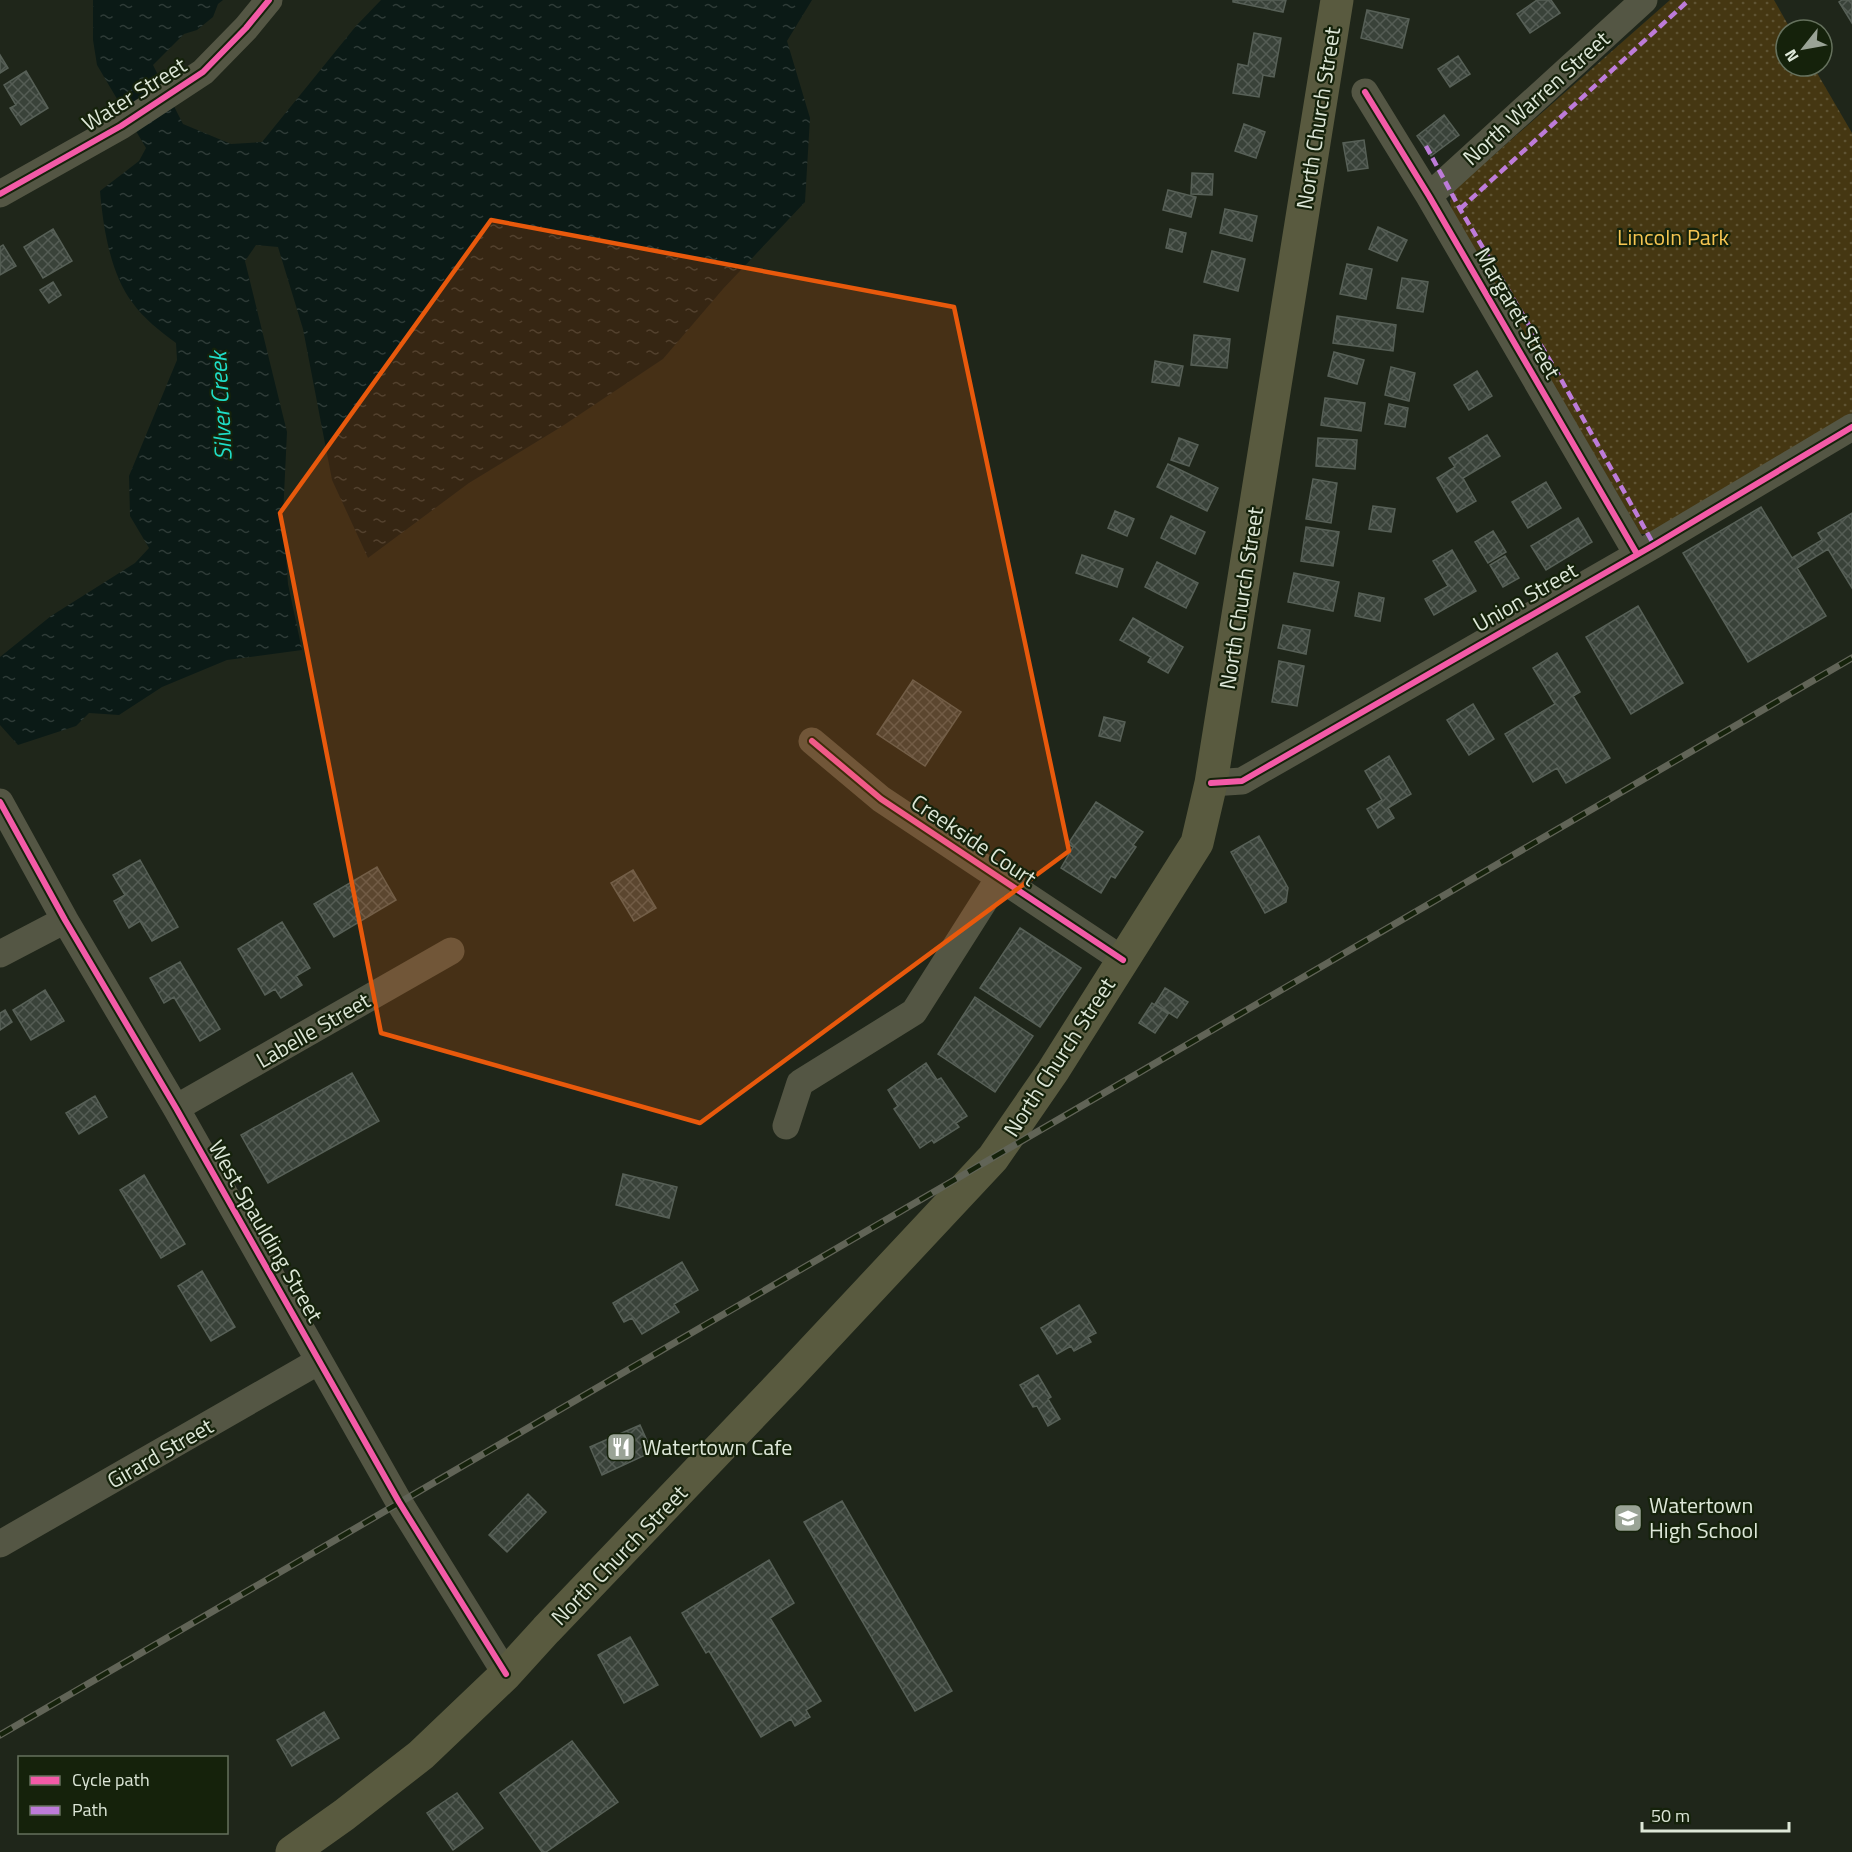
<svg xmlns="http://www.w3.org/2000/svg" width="1852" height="1852" font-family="'Titillium Web',sans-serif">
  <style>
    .park { fill: url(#park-dots) }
    .water { fill: url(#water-ripples) }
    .building { fill: url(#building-cross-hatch); stroke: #576057; stroke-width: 1.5 }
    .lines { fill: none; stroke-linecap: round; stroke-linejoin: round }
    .minor { stroke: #545644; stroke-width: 27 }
    .major { stroke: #595a3f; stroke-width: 33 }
    .rail-casing { stroke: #616457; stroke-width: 7 }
    .rail { stroke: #15220b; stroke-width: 4.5; stroke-dasharray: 14; stroke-linecap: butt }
    .quiet { stroke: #bd7bd9; stroke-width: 4.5; stroke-dasharray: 9 4.5; stroke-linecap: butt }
    .cycleway-casing { stroke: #15220b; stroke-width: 10 }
    .cycleway { stroke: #f35aa7; stroke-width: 6 }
    .marked { fill: #e8590c; fill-opacity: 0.2; stroke: #e8590c; stroke-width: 4.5; stroke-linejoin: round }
    .labels { text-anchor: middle; stroke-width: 4.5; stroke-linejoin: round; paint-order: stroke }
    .street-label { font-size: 22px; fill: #dde7d8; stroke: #15220b }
    .park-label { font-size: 22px; fill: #f6c552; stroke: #15220b }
    .poi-label { font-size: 22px; fill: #dde7d8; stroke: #15220b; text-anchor: start }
    .water-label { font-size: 24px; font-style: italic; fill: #1fddc7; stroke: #15220b }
  </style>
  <defs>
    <pattern id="park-dots" width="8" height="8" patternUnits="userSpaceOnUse" patternTransform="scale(1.5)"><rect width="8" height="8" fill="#453712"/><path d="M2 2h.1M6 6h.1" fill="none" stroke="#5f5434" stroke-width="1.8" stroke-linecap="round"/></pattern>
    <pattern id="water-ripples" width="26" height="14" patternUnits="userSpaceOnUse" patternTransform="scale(1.5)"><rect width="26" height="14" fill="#0b1a16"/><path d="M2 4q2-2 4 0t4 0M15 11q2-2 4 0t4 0" fill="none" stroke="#2e3b37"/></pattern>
    <pattern id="building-cross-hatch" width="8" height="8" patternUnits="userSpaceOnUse" patternTransform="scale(1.5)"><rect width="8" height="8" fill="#394239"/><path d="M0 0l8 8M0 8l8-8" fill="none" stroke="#555d55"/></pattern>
  </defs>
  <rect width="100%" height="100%" fill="#1f261a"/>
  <path class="park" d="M1670 0H1774L1791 30H1786V66H1813L1852 133V413L1659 530 1646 534H1641L1452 213 1450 201 1454 190Z"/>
  <path class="water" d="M93 0H223L218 4 213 17 197 30 184 34 153 65 183 124 231 144 262 142 356 26 381 0H812L787 41 810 118 805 202 723 289 663 359 561 427 469 483 368 558 332 480 303 329 278 247 256 245 245 261 287 432 283 516 288 584 302 650 227 660 162 687 119 715 89 713 76 726 18 745 0 725V657L51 616 135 563 149 548 130 516 129 476 177 360 176 343C160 331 144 319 132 302 110 273 103 226 100 191L139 161 146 148 97 65 93 40Z"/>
  <path class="building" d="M1233 0H1286L1283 12 1233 2Z
    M1537 0H1551L1560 13 1530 33 1517 14Z
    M1842 0H1852V23L1839 2Z
    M1367 10 1409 19 1402 48 1361 38Z
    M1254 33 1281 38 1274 77 1263 75 1259 97 1233 93 1238 64 1248 66Z
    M0 55 8 68 0 73Z
    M1458 56 1470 74 1450 87 1438 69Z
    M26 71 48 108 21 125 10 108 16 105 4 85Z
    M1444 115 1459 135 1431 156 1417 136Z
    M1244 124 1265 132 1256 158 1235 151Z
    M1364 140 1368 168 1348 171 1343 143Z
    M1192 173 1213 174 1212 195 1191 194Z
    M1168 190 1196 197 1191 217 1163 210Z
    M1225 209 1257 216 1252 241 1220 233Z
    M1378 227 1407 240 1397 261 1369 249Z
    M53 229 72 261 43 278 24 247Z
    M1170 229 1186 233 1182 252 1166 248Z
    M3 245 16 266 0 275V247Z
    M1212 251 1245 259 1238 291 1204 282Z
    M1347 264 1372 269 1366 299 1340 294Z
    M1402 278 1428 282 1423 312 1397 308Z
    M53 282 61 295 49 303 40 290Z
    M1337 316 1396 325 1393 351 1333 343Z
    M1194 335 1230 339 1227 368 1191 365Z
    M1334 352 1364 360 1357 384 1328 376Z
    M1155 361 1183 366 1179 386 1152 382Z
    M1391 367 1415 373 1409 401 1385 395Z
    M1477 371 1492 396 1469 410 1454 385Z
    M1325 398 1365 403 1361 431 1321 425Z
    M1389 404 1408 408 1405 427 1385 424Z
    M1487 435 1500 456 1463 478 1476 501 1457 512 1437 478 1455 467 1449 458Z
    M1179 438 1198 445 1189 466 1171 460Z
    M1318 438 1357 440 1355 469 1316 466Z
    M1168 464 1218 488 1207 511 1157 487Z
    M1313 479 1337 483 1331 523 1306 519Z
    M1546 482 1561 508 1528 528 1512 502Z
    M1373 506 1395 509 1391 532 1369 529Z
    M1761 507 1792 558 1822 540 1818 533 1852 513V588L1828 549 1797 568 1826 616 1748 662 1683 553Z
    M1115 511 1134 519 1127 536 1108 528Z
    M1171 516 1205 532 1195 554 1161 538Z
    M1578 518 1592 542 1546 570 1531 546Z
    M1306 527 1339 532 1333 566 1301 561Z
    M1493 531 1506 552 1488 563 1475 542Z
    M1452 550 1476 591 1434 615 1425 599 1448 586 1433 561Z
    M1082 555 1123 569 1117 587 1076 573Z
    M1505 556 1519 578 1503 587 1490 565Z
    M1157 562 1198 583 1186 608 1145 587Z
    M1294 573 1339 582 1333 611 1288 602Z
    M1359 593 1384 598 1380 621 1355 616Z
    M1638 606 1683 683 1631 714 1586 637Z
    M1133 618 1183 647 1168 673 1148 662 1151 657 1120 640Z
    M1283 625 1310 630 1306 654 1278 648Z
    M1557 653 1580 692 1573 696 1610 758 1566 783 1557 768 1533 782 1505 734 1555 704 1533 668Z
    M1279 661 1304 666 1297 706 1272 702Z
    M913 680 961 712 925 766 877 734Z
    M1473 704 1494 739 1469 755 1447 720Z
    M1104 717 1125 722 1120 741 1099 736Z
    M1389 756 1411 794 1388 808 1394 818 1378 828 1367 809 1382 800 1365 771Z
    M1096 802 1143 832 1133 845 1136 847 1115 878 1111 876 1101 893 1061 868 1073 847 1068 844Z
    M1259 836 1288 888 1286 902 1265 913 1231 852Z
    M140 860 178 927 152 941 140 921 129 928 114 901 125 895 113 875Z
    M377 867 396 900 334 937 314 904Z
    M633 870 656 908 634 921 611 883Z
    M282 922 310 968 296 976 302 985 281 998 275 989 265 995 238 949Z
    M1020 928 1081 968 1040 1027 980 988Z
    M180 962 220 1029 200 1041 174 997 164 1003 150 978Z
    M1165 988 1188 1002 1177 1018 1155 1004Z
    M45 990 64 1021 31 1040 13 1010Z
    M975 997 1033 1036 995 1092 938 1054Z
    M1152 1003 1168 1014 1155 1033 1139 1023Z
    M5 1010 12 1022 0 1030V1013Z
    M926 1063 937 1080 941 1078 967 1116 956 1123 959 1127 934 1143 932 1140 920 1148 894 1109 898 1106 888 1090Z
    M352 1073 379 1121 268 1183 241 1135Z
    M95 1096 107 1117 79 1134 66 1113Z
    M623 1174 677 1187 669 1218 616 1205Z
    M144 1175 185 1244 161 1258 120 1190Z
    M682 1262 698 1290 674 1304 679 1312 642 1334 632 1318 624 1322 613 1303Z
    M202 1271 235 1327 211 1341 178 1286Z
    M1079 1305 1096 1333 1088 1337 1091 1342 1074 1351 1071 1346 1057 1354 1041 1328Z
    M1038 1375 1051 1397 1048 1399 1060 1419 1048 1426 1037 1406 1033 1407 1020 1385Z
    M640 1425 652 1452 602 1475 590 1447Z
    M528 1494 546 1512 507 1552 489 1535Z
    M842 1501 952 1691 915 1711 804 1522Z
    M769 1560 794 1603 770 1618 821 1701 806 1710 810 1717 795 1726 791 1719 761 1737 709 1651 706 1653 682 1613Z
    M630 1637 658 1685 624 1703 598 1655Z
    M324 1712 339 1738 292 1766 277 1740Z
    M572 1741 618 1802 546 1852H542L500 1793Z
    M457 1793 483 1828 453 1850 427 1813Z"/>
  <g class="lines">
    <path class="minor" d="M1365 92 1429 196 1637 554
      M0 194 121 126 203 72 246 28 269 0
      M1429 196 1644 0
      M812 741 881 799 1123 960
      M1211 783 1242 781 1654 545 1852 427
      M0 802 65 920 176 1108 399 1502 506 1674
      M0 954 65 920
      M176 1108 451 951
      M786 1126 800 1083 914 1012 999 878
      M0 1544 319 1361"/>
    <path class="major" d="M292 1852 344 1815 421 1755 506 1674 546 1630 788 1377 993 1158 1053 1071 1197 843 1211 783 1337 0"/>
    <g class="rail-casing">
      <path id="rail" d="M0 1735 1852 658"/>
    </g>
    <use href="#rail" class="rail"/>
    <path class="quiet" d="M1426 146 1460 209 1558 374 1654 545
      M1460 209 1689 0"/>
    <g class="cycleway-casing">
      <path id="cycleway" d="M1365 92 1429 196 1637 554
        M0 194 121 126 203 72 246 28 269 0
        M812 741 881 799 1123 960
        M1211 783 1242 781 1654 545 1852 427
        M0 802 65 920 176 1108 399 1502 506 1674"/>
    </g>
    <use href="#cycleway" class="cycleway"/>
  </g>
  <path class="marked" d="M491 220 954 307 1069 851 700 1123 381 1033 280 513Z"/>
  <defs>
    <g id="restaurant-square" transform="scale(1.5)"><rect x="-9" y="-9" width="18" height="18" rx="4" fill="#9aa396" stroke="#15220b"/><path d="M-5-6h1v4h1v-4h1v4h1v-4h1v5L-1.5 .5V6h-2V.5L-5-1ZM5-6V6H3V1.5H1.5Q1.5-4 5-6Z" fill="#fff"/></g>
    <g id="school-square" transform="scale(1.5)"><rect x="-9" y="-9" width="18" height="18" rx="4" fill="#9aa396" stroke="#15220b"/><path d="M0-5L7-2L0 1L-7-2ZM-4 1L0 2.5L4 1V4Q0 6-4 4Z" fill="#fff"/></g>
  </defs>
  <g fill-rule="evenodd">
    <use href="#restaurant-square" x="621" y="1447"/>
    <use href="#school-square" x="1628" y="1518"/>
  </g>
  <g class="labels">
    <g class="street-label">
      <text transform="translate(134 94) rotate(-32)" y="8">Water Street</text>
      <text transform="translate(1536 98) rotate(-42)" y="8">North Warren Street</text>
      <text transform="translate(1318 118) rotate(-81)" y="8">North Church Street</text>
      <text transform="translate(1518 313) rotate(60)" y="8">Margaret Street</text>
      <text transform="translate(1525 597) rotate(-30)" y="8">Union Street</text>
      <text transform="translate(1241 598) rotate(-81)" y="8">North Church Street</text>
      <text transform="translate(974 840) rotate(34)" y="8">Creekside Court</text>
      <text transform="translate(313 1030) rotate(-30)" y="8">Labelle Street</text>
      <text transform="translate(1059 1057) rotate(-57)" y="8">North Church Street</text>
      <text transform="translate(266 1231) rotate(60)" y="8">West Spaulding Street</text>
      <text transform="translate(160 1453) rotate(-30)" y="8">Girard Street</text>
      <text transform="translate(619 1555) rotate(-46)" y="8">North Church Street</text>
    </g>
    <g class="park-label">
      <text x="1673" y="245">Lincoln Park</text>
    </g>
    <g class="poi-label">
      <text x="642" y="1455">Watertown Cafe</text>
      <text x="1649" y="1513">Watertown<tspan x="1649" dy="25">High School</tspan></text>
    </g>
    <g class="water-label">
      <text transform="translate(221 406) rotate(-93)" y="8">Silver Creek</text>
    </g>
  </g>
  <rect x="18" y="1756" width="210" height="78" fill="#15220b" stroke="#65715d" stroke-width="1.5"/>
  <rect x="30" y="1776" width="30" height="9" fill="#f35aa7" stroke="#65715d" stroke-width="1.5"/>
  <text x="72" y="1786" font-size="18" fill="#dde7d8">Cycle path</text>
  <rect x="30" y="1806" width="30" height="9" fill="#bd7bd9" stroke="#65715d" stroke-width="1.5"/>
  <text x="72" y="1816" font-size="18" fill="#dde7d8">Path</text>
  <g transform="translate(1804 48) rotate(239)"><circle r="28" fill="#15220b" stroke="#65715d" stroke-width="1.5"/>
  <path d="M0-4.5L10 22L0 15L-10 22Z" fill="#9aa396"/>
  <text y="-9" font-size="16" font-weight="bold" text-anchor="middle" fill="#dde7d8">N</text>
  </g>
  <path d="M1642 1822v9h147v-9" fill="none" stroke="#dde7d8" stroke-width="3"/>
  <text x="1651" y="1822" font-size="18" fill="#dde7d8" stroke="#15220b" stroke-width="4.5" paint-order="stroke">50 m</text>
</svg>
